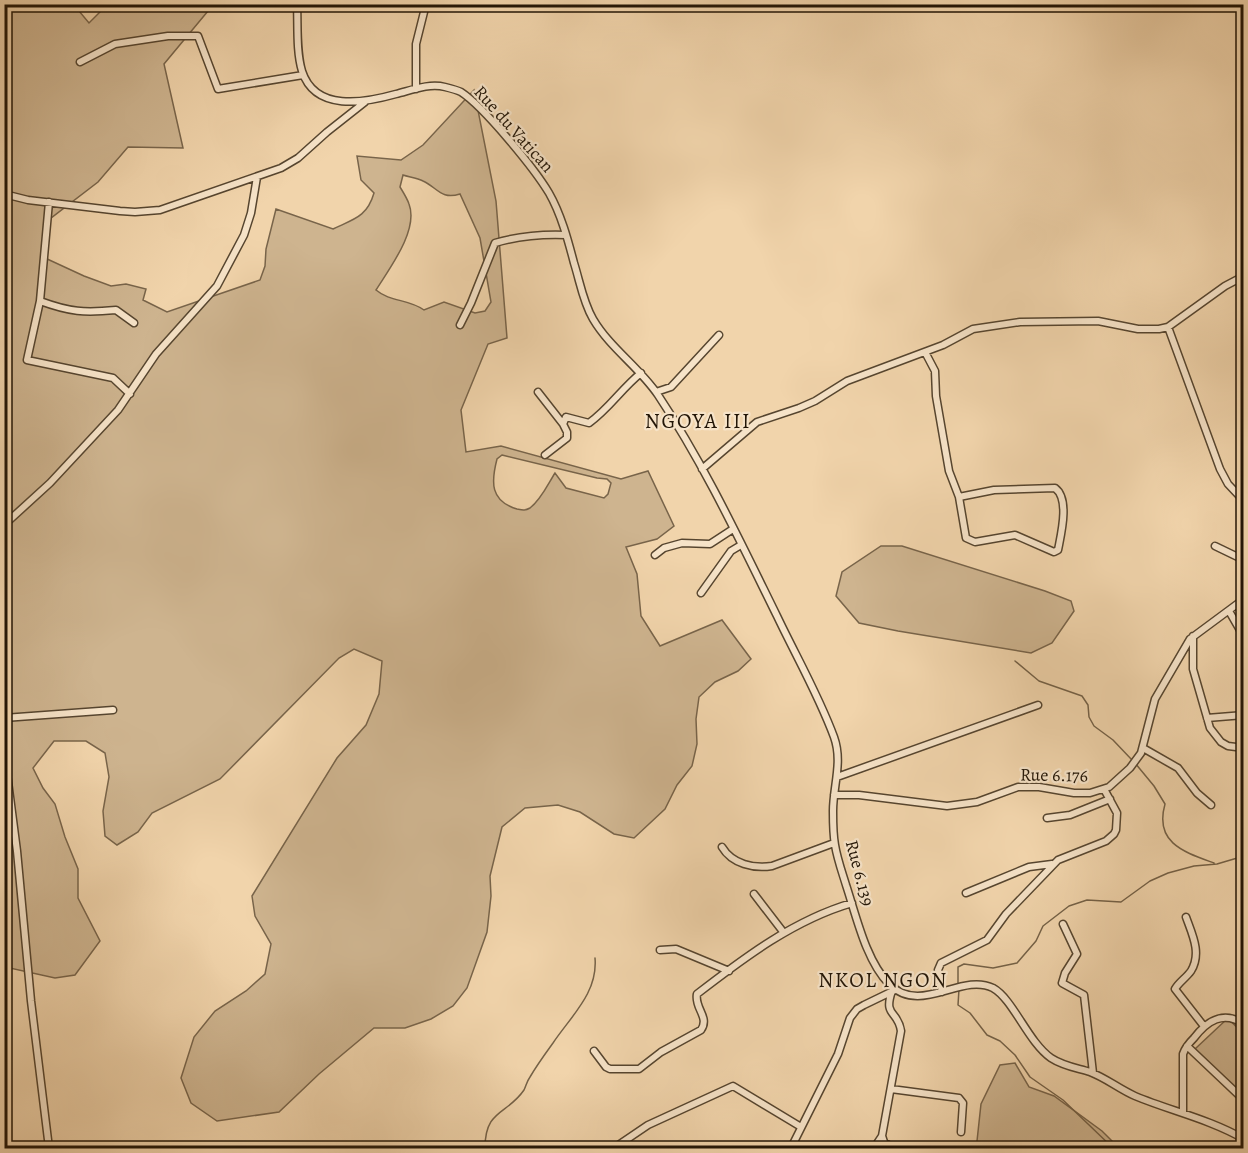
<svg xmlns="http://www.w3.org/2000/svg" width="1248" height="1153" font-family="Alegreya,serif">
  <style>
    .green { fill: #ceb48f; stroke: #78644a; stroke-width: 1.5; fill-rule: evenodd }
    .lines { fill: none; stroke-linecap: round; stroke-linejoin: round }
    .stream { stroke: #746147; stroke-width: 1.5 }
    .minor-casing { stroke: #56452f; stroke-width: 9 }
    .minor { stroke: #f6e3c8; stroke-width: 6 }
    .labels { text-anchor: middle; stroke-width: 4.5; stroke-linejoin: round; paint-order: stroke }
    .street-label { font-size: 18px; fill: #221506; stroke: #f6e3c8 }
    .quarter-label { font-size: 21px; letter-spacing: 1.5px; fill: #221506; stroke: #f6e3c8 }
  </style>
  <rect width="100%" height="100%" fill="#f1d4ab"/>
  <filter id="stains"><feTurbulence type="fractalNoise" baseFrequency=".00333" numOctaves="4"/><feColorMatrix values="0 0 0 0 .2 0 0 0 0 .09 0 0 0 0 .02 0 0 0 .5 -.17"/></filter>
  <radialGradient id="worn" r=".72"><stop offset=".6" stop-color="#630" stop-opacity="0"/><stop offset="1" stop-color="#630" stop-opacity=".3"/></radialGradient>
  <path class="green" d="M5 5H74L89 23 107 5H213L164 64 183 148 128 147 98 182 46 222 45 258 84 276 111 286 126 284 146 289 143 300 167 312 260 280 265 266 266 249 276 209 333 229C354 219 367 217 374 193L361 180 357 156 401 160 423 145 474 90 496 201 507 338 488 344 461 410 466 452 501 446 621 479 648 471 674 526 657 539 626 547 637 574 641 616 660 646 722 620 751 659 738 671 715 682 699 697 696 719 697 744 692 766 677 785 665 809 634 838 614 834 580 812 558 805 525 808 502 827 490 876 491 896 487 932 467 988 453 1006 431 1019 405 1028H374L319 1074 279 1112 217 1121 191 1103 181 1078 194 1037 215 1011 246 991 265 974 271 944 255 916 252 896 337 758 366 725 379 694 382 661 354 649 339 658 220 779 152 813 138 832 117 845 105 836 103 811 109 777 105 753 86 741H54L33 768 43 788 55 804 65 837 78 869V898L100 941 75 975 55 978 5 967ZM403 175C409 177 417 178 423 181 438 188 441 200 460 194L480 238 491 302 485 311 475 313 444 302 424 310C409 299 390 302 376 290 389 269 419 230 409 204 407 198 403 192 400 187ZM502 455 597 478 607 479 611 483 608 494 604 498 566 488 555 473C548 484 541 500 530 508 525 511 522 510 517 509 490 501 491 482 497 459Z
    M881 546H902L1045 591 1071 601 1074 611 1052 643 1031 653 898 631 859 623 836 596 842 572Z
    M1228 1018 1243 1034V1099L1195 1049Z
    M1015 1063 1029 1087 1054 1096 1102 1131 1119 1148 993 1147 970 1148 977 1141 981 1104 1000 1065Z"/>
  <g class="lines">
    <path class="stream" d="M1015 661 1039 681 1082 696 1088 705 1089 717 1094 726 1113 740 1132 760
      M1135 763 1154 786 1165 804C1154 843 1184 852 1214 863
      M958 984V967L964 964 993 968 1017 963 1036 941 1043 926 1069 906 1087 900 1121 902 1150 881 1168 873 1194 866 1217 864 1244 856
      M959 989 958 1005 970 1013 987 1035 1000 1041 1015 1055 1030 1077 1063 1100 1113 1148
      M485 1148C485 1109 507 1115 524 1090 526 1086 527 1081 530 1077 537 1065 545 1054 553 1043 571 1016 598 993 595 958"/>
    <g class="minor-casing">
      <path id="minor" d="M297 4C298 26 296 51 302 71 315 112 364 103 396 94 412 90 429 83 445 87 449 88 457 90 461 92 484 107 534 168 549 193 561 214 568 240 574 263 580 282 583 302 593 319 610 348 639 367 658 395 704 464 740 541 777 616 796 656 819 696 834 737 843 762 833 786 833 811 833 822 833 834 835 845 837 858 842 872 846 885 856 915 866 961 889 984 921 1016 961 972 993 988 1013 999 1028 1042 1051 1058 1063 1066 1077 1068 1090 1072 1106 1078 1119 1089 1135 1096 1171 1111 1209 1119 1244 1139
        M80 62 115 44 168 36H198L218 89 303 75
        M416 89V44L426 4
        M4 194 28 200 120 211 135 212 160 210 281 168 298 158 327 132 365 102
        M49 202 40 301 27 360 113 378 130 394
        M40 301C70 312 84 313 116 310L134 323
        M460 325 471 303 495 243C519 236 541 234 566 235
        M1168 327 1220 469 1228 484 1244 501
        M925 352 935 371 936 396 949 471 959 497 966 538 975 542 1015 535 1054 552 1058 550C1061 534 1070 499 1055 488L994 490 959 497
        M538 392 563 424
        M656 392 671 387 719 335
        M545 455 567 438V432L563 424 566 417 589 423C609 409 622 388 641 373
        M702 469 757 422 799 408 815 401 847 381 943 345 973 329 1020 322 1098 321 1138 329H1159L1168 327 1225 286 1244 276
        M4 525 50 483 118 410 156 354 217 286 244 235 251 213 257 177
        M1215 546 1244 560
        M655 555 664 548 682 543 710 544 733 529
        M701 593 731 551 741 545
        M1229 611 1244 637
        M1193 636V669L1210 728 1221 742 1228 746 1244 748
        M4 718 113 710
        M1207 718 1244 715
        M1143 748 1178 768 1197 793 1211 805
        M4 767 6 766 17 851 31 1001 49 1148
        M837 777 1038 705
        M834 795H859L947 806 977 802 1018 787H1039L1074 793H1090L1109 787 1130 768 1141 753 1155 699 1190 639 1244 599
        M1047 818 1070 815 1110 799
        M722 847C732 864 754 869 772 866L834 843
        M966 893 1029 867 1052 864
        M754 894 784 933
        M1186 917C1192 934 1202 953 1191 971 1186 978 1179 982 1175 989L1203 1025
        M1063 924 1077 954 1065 973 1062 983 1084 995 1093 1073
        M660 950 676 949 729 971
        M892 991C883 1017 898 1010 901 1031L882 1136 884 1142 893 1148
        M942 992 938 970 941 963 987 940 1006 914 1058 860 1106 841 1114 834 1116 830 1117 813 1104 789
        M1187 1046 1244 1100
        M594 1051 606 1067 610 1069H639L661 1052 701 1030C710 1017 694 1008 697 994 745 957 794 920 852 903
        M891 1089 959 1098 963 1103 961 1132
        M1183 1113V1054C1185 1048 1189 1043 1194 1038 1207 1021 1223 1010 1244 1024
        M4 1147 48 1146
        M617 1148V1146L648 1125 733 1086 801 1127
        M791 1148 838 1054 850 1018 857 1009 864 1005 895 990
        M874 1148 882 1136"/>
    </g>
    <use href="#minor" class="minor"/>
  </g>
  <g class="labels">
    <g class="street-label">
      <text transform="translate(514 129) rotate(48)" y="6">Rue du Vatican</text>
      <text transform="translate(1054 775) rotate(1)" y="6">Rue 6.176</text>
      <text transform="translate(860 873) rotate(75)" y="6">Rue 6.139</text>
    </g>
    <g class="quarter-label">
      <text x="698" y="428">NGOYA III</text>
      <text x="883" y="987">NKOL NGON</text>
    </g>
  </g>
  <rect width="1248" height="1153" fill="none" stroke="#f1d4ab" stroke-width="24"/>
  <rect x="6" y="6" width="1236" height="1141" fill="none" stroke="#221506" stroke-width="3"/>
  <rect x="12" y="12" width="1224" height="1129" fill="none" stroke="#221506" stroke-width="1.5"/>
  <rect width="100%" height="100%" filter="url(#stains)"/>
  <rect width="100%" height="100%" fill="url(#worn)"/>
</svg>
